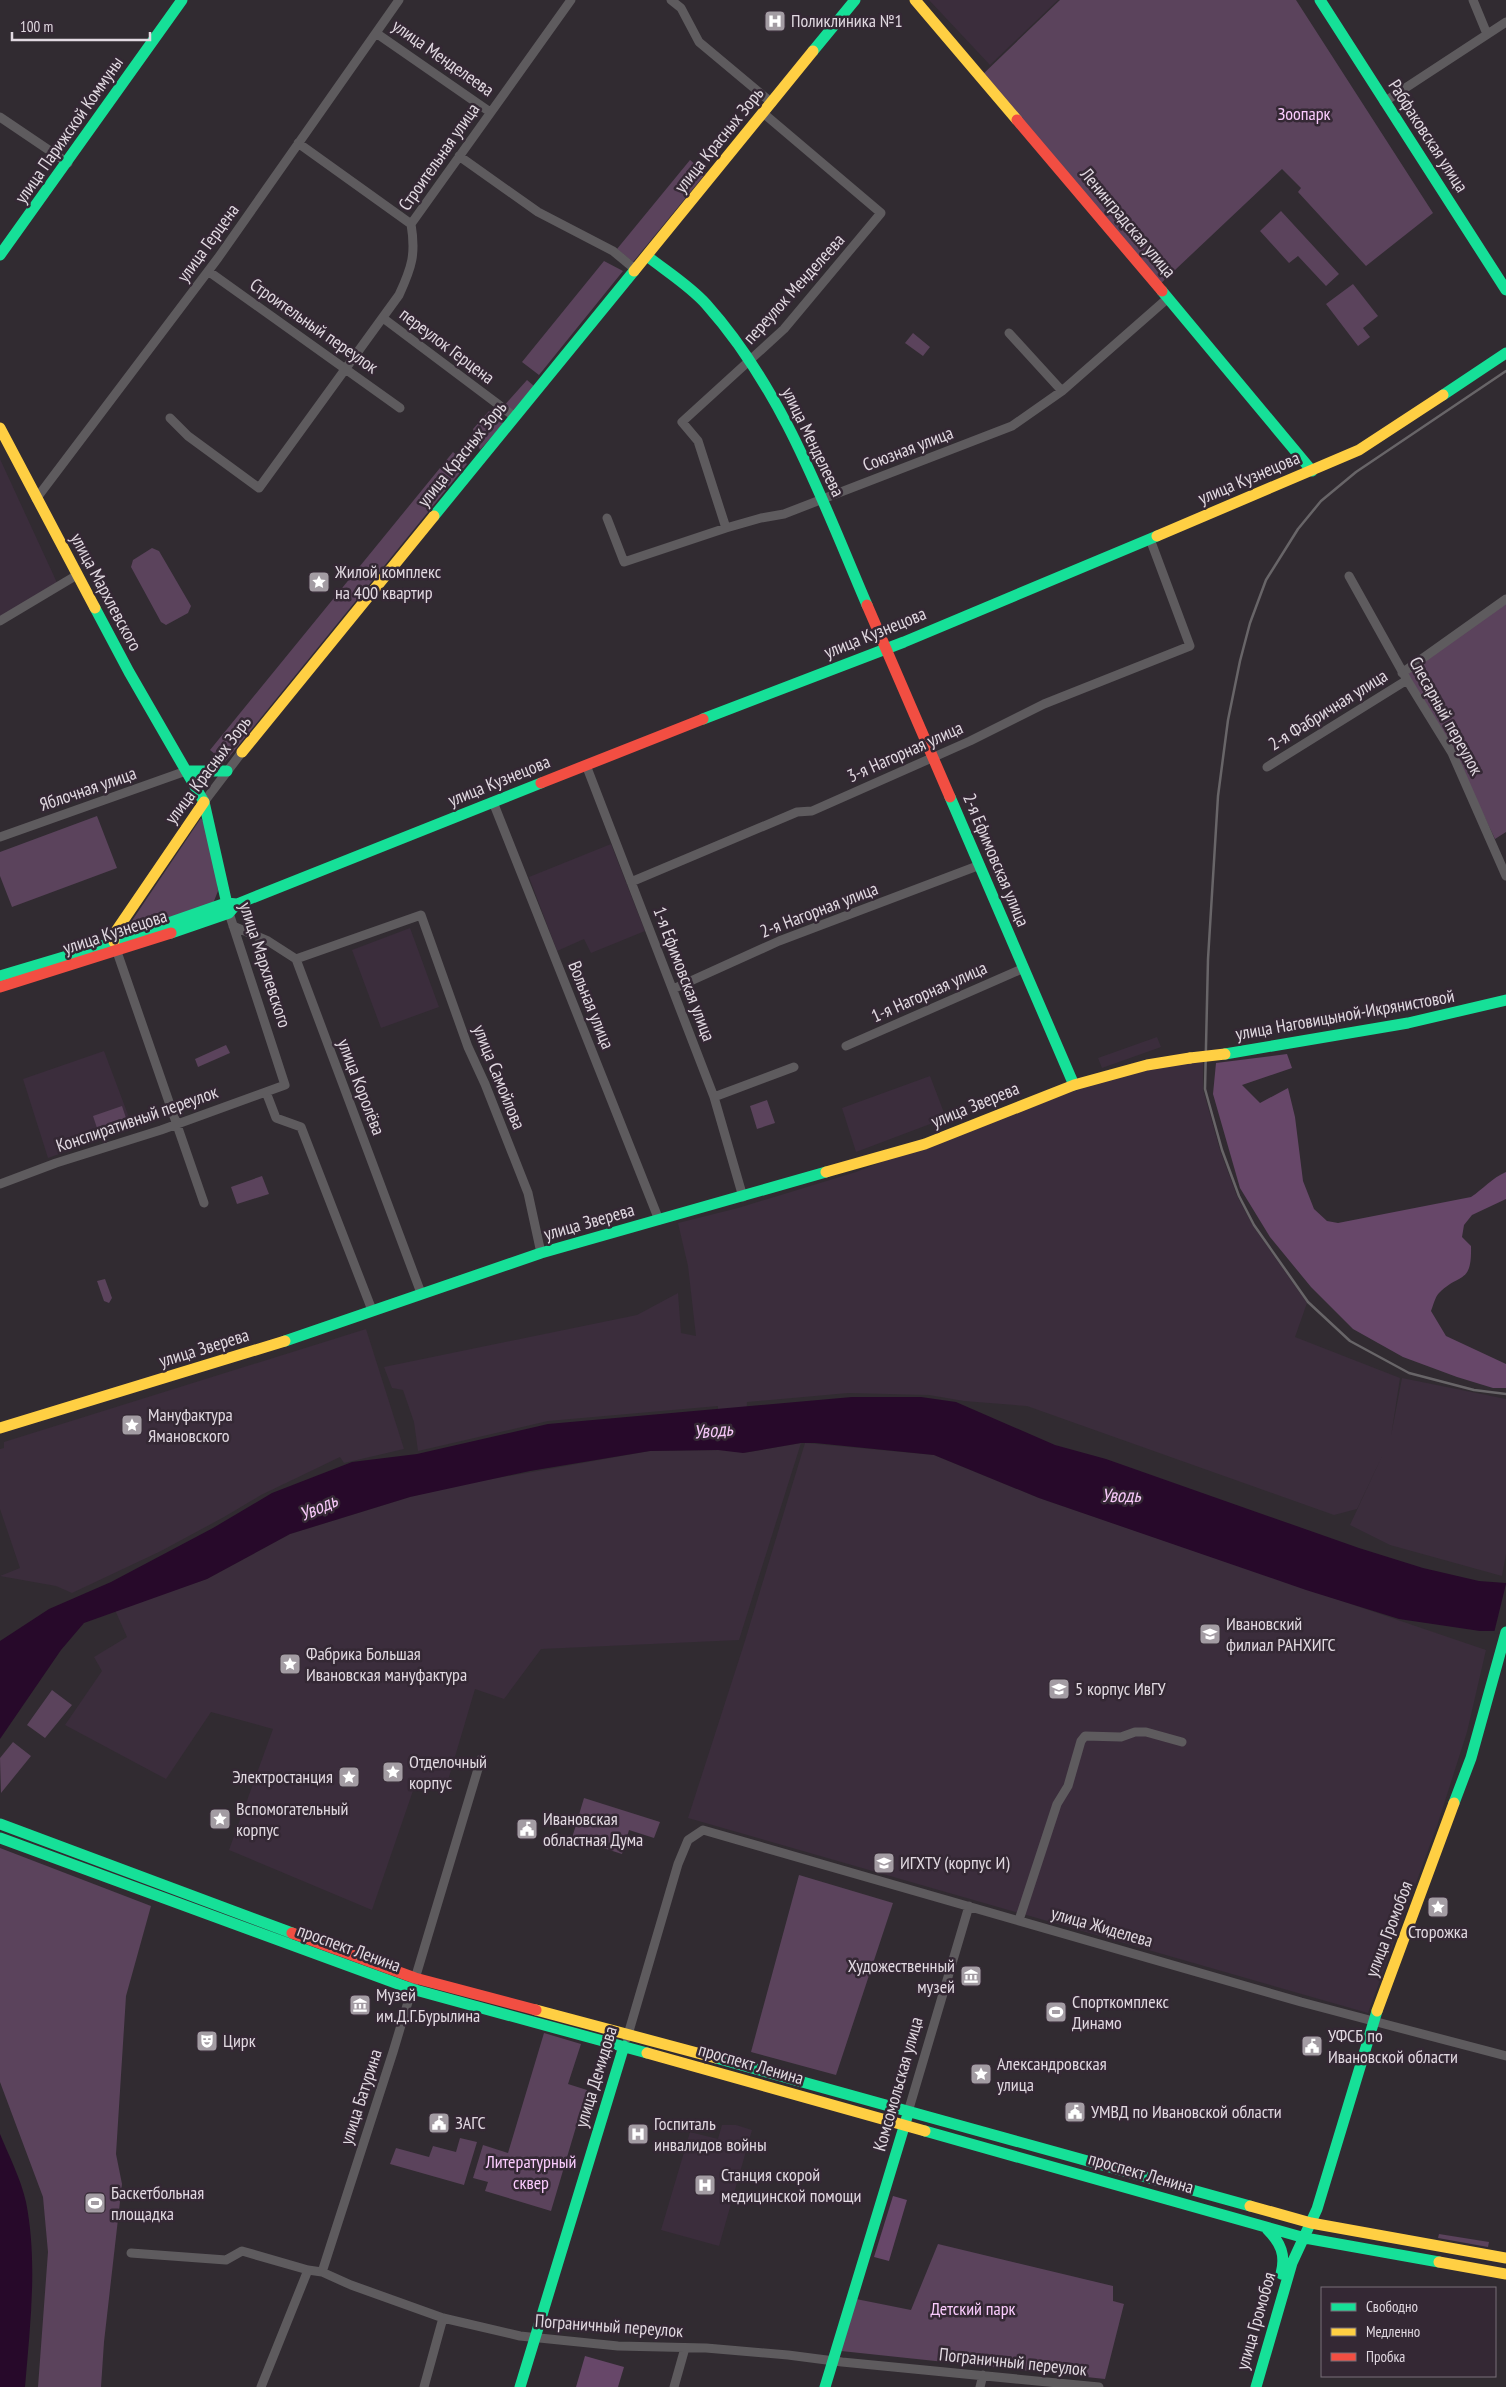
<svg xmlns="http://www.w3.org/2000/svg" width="1506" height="2387" font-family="'PT Sans Narrow',sans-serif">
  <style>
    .built { fill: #3b2d3c }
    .green { fill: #5b435c }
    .forest { fill: #674769 }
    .water { fill: #27092a }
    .pier { fill: #312b31 }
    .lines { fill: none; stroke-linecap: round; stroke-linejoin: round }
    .street { stroke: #5e5b5e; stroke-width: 9 }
    .fast { stroke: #16e098; stroke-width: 11 }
    .slow { stroke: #ffcf43; stroke-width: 11 }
    .jam { stroke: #f24e42; stroke-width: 11 }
    .rail { stroke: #686568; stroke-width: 2.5 }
    .slow-bridge { stroke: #ffcf43; stroke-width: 11 }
    .labels { text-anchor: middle; stroke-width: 5; stroke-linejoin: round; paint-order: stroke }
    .poi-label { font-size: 18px; fill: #e1d9e1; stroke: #342834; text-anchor: start }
    .street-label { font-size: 18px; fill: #e1d9e1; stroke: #342834 }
    .park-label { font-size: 18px; fill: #fbccfe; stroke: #342834 }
    .water-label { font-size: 19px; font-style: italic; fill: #f8c9fa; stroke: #342834 }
  </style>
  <rect width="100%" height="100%" fill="#312b31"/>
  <path class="built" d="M929 0H1058L990 65Z
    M0 459 59 587 0 622Z
    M611 844 645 931 591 953 584 939 557 951 529 877Z
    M410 928 439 1007 381 1028 352 950Z
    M1157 1037 1161 1047 1102 1068 1098 1058Z
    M104 1051 133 1128 48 1158 23 1079Z
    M1203 1062V1089L1220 1150 1237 1196 1253 1226 1307 1303 1295 1337 1400 1378 1391 1436 1402 1378 1506 1399V1554L1502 1576 1390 1545 1350 1525 1383 1454 1357 1509 1334 1515 1027 1406 964 1401 929 1395 848 1393 747 1402 744 1453 801 1443 739 1640 541 1649 504 1699 475 1689 446 1787 417 1779 372 1910 229 1850 273 1729 211 1712 166 1779 65 1725 102 1671 94 1657 127 1637 115 1610 207 1579 290 1534 410 1497 458 1485 650 1451 718 1450V1406L548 1421 418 1451 414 1422 403 1390 392 1388 384 1367 637 1315 678 1293 681 1333 696 1336 688 1266 678 1223 738 1208 856 1172 1070 1088 1147 1065Z
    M930 1076 946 1118 856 1152 842 1108Z
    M366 1329 404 1449 344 1463 340 1457 261 1495 224 1517 161 1551 72 1593 56 1586 0 1576 20 1568 0 1509V1449L4 1448V1442Z
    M805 1443 934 1455 1039 1498 1486 1650 1467 1732 1437 1826 1368 2013 688 1818 744 1644Z
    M722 2125H736L752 2130 719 2246 661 2230 690 2132 718 2139Z"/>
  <path class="green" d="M1060 0H1296L1433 213 1366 266 1298 192 1301 188 1282 169 1157 287 980 77Z
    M690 160 706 173 633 262 617 249Z
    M1281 211 1339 274 1326 286 1298 256 1289 263 1260 231Z
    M604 261 623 271 539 375 522 362Z
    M1353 284 1378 316 1363 328 1370 337 1358 346 1326 304Z
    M913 333 930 347 923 356 905 343Z
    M527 380 534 386 510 414 502 408Z
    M489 411 504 423 480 450 473 429Z
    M453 452 467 464 225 762 210 750Z
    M152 548 159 551 191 606 188 613 166 625 161 622 131 567 133 560Z
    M1506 603V832L1495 839 1454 753 1407 680 1410 669Z
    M97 816 117 868 12 907 0 876V852Z
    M201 818 212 836 218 891 212 906 132 931 127 928Z
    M226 1045 230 1053 198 1067 195 1059Z
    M767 1100 775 1123 757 1129 750 1106Z
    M122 1106 128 1124 99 1134 93 1116Z
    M262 1176 269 1194 237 1204 231 1187Z
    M105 1279 112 1298 109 1303 104 1301 97 1281Z
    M52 1690 72 1705 45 1738 27 1725Z
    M13 1742 31 1756 1 1793 0 1758Z
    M584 1798 660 1822 654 1838 629 1830 622 1854 572 1838Z
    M0 1848 151 1906 126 1996 116 2154 122 2184 104 2342 101 2387H38L48 2252 43 2197 0 2082Z
    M799 1875 893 1903 836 2075 751 2052Z
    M544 2033 581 2044 568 2084 587 2090 551 2211 485 2191 488 2182 473 2178 483 2145 508 2153Z
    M460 2138 477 2142 464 2185 390 2164 396 2148 429 2157 433 2146 456 2152Z
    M1439 2234 1489 2242 1488 2247 1438 2238Z
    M938 2244 1113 2286V2301L1124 2304 1105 2379 841 2351 856 2299 911 2310Z"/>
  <path class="forest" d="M1287 1054 1292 1068 1242 1085 1260 1103 1288 1088 1295 1117 1303 1181 1314 1209 1327 1221 1338 1223 1471 1197C1483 1189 1492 1178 1506 1172V1199L1472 1215 1464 1225 1462 1237 1471 1246C1472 1285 1460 1272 1439 1293 1435 1297 1433 1306 1431 1311L1446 1336 1506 1364V1388H1493L1457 1377 1403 1357 1353 1329 1311 1287 1270 1237 1240 1188 1213 1094 1216 1063Z
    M893 2196 907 2200 889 2261 874 2257Z
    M585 2356 624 2367 618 2387H576Z"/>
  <path class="water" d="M852 1397H921L956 1402 1055 1445 1106 1459 1359 1548 1423 1568 1479 1581 1506 1583V1631H1480L1399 1619 1306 1590 1039 1498 934 1455 815 1443H801L743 1453 718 1450 650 1451 530 1471 410 1497 290 1534 207 1579 84 1623 61 1650 0 1739V1641L49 1609 111 1582 213 1528 272 1493 352 1462 417 1454 548 1424Z
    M0 2134C9 2156 21 2179 26 2202 38 2263 30 2326 25 2387H0Z"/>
  <path class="pier" d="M1506 1584V1634L1494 1633Z"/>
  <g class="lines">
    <path class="street" d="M671 0 681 8 699 42 772 103
      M1473 0 1487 34
      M376 33 490 112
      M1384 102 1506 22
      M0 117 68 163
      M298 143 411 224
      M459 156 538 212 613 251 636 270
      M208 271 400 408
      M383 318 515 417
      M1009 333 1062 391
      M170 418 188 436 259 488 399 295C412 267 416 254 411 224L571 0
      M36 499 218 258 399 0
      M607 518 624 562 726 528 761 518 784 514 1012 426 1062 391 1168 298
      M726 528 698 441 682 422 784 329 881 213 763 113
      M1349 576 1407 680 1452 753 1506 876
      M0 621 77 575
      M1402 673 1506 599
      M586 765 714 1097 743 1197
      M1267 767 1407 680
      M204 802 242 752
      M493 802 659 1220
      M0 837 186 771
      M631 882 797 812 812 811 970 741 1044 704 1190 646 1150 539
      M233 926 268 941 296 959 421 1293
      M115 946 204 1203
      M296 959 421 915 468 1047 485 1084 528 1193 541 1253
      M673 989 779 941 980 865
      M846 1046 1024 968
      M266 1092 276 1118 301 1127 372 1310
      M714 1097 794 1067
      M0 1184 56 1163 161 1130 285 1085 229 913
      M1019 1920 1057 1804 1068 1786 1081 1741 1085 1736 1121 1737 1135 1732H1146L1182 1742
      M627 2038 678 1864 688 1840 703 1830 1301 2002 1506 2056
      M908 2112 969 1906
      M131 2253 226 2260 242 2251 308 2270 322 2272 351 2285 443 2318 520 2336 618 2346 706 2348 788 2355 842 2362 1099 2387
      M322 2272 393 2052 481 1759
      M261 2387 308 2270
      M424 2387 443 2318
      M674 2387 685 2348
      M980 2387 983 2375"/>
    <path class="fast" d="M1320 0 1506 290
      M813 51 855 0
      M0 255 182 0
      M647 256C666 271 690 286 706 304 783 390 822 500 867 605
      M1162 291 1312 471
      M1443 395 1506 353
      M434 516 634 271
      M95 608 129 672 204 802 229 913
      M703 719 904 642 1157 536
      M186 771H227
      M950 797 1074 1085
      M171 933 229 913 234 907
      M0 976 114 942 226 903 237 904 541 783
      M1225 1054 1408 1023 1506 1000
      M285 1341 541 1253 826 1172
      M1454 1803 1471 1758 1506 1632
      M0 1824 292 1933
      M0 1838 412 1989 647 2053
      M716 2058 1250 2206
      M925 2131 1305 2238 1439 2262
      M1267 2229C1281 2243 1286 2255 1281 2274
      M520 2387 624 2046
      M825 2387 907 2117
      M1256 2387 1292 2263 1317 2209 1377 2011"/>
    <path class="slow" d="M915 0 1017 120
      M634 271 813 51
      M0 428 95 608
      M1157 536 1359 450 1443 395
      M242 752 434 516
      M114 942V934L204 802
      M826 1172 925 1144 1074 1085 1147 1065 1190 1058
      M0 1428 285 1341
      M536 2010 716 2058
      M1377 2011 1454 1803
      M647 2053 925 2131
      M1250 2206 1311 2223 1506 2258
      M1439 2262 1506 2274"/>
    <path class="jam" d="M1017 120 1162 291
      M867 605 950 797
      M541 783 703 719
      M0 987 171 933
      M292 1933 415 1978 536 2010"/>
    <path class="rail" d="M1506 371 1356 472 1321 501 1298 529 1266 580 1250 623 1240 661 1228 720 1218 796 1208 959 1205 1089 1222 1150 1239 1196 1254 1225 1308 1302 1350 1341 1409 1373 1474 1390 1506 1394"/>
    <path class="slow-bridge" d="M1190 1058 1225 1054"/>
  </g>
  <defs>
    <g id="hospital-square" transform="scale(1.125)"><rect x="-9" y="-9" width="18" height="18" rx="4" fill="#a39ca3" stroke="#342834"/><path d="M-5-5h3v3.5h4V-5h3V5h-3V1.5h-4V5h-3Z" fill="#fff"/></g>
    <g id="sight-square" transform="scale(1.125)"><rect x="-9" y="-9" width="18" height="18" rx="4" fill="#a39ca3" stroke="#342834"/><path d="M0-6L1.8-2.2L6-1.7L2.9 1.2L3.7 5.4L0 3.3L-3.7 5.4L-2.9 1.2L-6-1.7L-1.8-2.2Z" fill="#fff"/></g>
    <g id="university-square" transform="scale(1.125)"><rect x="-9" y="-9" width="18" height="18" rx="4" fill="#a39ca3" stroke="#342834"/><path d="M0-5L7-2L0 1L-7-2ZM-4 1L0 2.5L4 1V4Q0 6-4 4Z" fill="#fff"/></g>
    <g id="civic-square" transform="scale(1.125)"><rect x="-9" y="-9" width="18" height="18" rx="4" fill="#a39ca3" stroke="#342834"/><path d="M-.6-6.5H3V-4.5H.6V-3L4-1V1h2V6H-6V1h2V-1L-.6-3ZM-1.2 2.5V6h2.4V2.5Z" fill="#fff"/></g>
    <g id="museum-square" transform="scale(1.125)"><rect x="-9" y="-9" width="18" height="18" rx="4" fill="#a39ca3" stroke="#342834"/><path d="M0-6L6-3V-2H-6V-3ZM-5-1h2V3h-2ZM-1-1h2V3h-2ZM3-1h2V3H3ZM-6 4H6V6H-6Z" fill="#fff"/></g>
    <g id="stadium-square" transform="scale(1.125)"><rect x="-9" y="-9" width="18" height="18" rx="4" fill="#a39ca3" stroke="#342834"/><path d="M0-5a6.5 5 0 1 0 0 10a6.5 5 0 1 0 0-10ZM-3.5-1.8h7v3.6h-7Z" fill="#fff"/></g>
    <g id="theatre-square" transform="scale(1.125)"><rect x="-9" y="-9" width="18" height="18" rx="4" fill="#a39ca3" stroke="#342834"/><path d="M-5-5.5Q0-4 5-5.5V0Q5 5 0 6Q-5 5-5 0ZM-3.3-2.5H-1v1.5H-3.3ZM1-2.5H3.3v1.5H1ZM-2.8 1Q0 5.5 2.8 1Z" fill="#fff"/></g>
  </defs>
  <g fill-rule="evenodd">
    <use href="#hospital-square" x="775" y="21"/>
    <use href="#sight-square" x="319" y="582"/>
    <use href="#sight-square" x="132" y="1425"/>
    <use href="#university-square" x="1210" y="1634"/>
    <use href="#sight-square" x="290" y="1664"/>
    <use href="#university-square" x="1059" y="1689"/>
    <use href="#sight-square" x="393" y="1772"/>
    <use href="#sight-square" x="349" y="1777"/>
    <use href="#sight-square" x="220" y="1819"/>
    <use href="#civic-square" x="527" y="1829"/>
    <use href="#university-square" x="884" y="1863"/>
    <use href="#sight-square" x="1438" y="1907"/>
    <use href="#museum-square" x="971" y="1976"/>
    <use href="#museum-square" x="360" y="2005"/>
    <use href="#stadium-square" x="1056" y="2012"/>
    <use href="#theatre-square" x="207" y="2041"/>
    <use href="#civic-square" x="1312" y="2046"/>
    <use href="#sight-square" x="981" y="2074"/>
    <use href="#civic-square" x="1075" y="2112"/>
    <use href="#civic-square" x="439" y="2123"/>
    <use href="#hospital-square" x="638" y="2134"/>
    <use href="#hospital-square" x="705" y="2185"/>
    <use href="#stadium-square" x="95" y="2203"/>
  </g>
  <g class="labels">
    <g class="poi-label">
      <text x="791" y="27">Поликлиника №1</text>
      <text x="335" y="578">Жилой комплекс<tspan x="335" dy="21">на 400 квартир</tspan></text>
      <text x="148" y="1421">Мануфактура<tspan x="148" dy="21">Ямановского</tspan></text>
      <text x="1226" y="1630">Ивановский<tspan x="1226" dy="21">филиал РАНХИГС</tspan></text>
      <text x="306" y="1660">Фабрика Большая<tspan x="306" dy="21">Ивановская мануфактура</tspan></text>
      <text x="1075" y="1695">5 корпус ИвГУ</text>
      <text x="409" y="1768">Отделочный<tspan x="409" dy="21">корпус</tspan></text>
      <text x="333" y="1783" text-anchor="end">Электростанция</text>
      <text x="236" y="1815">Вспомогательный<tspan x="236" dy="21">корпус</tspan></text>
      <text x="543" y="1825">Ивановская<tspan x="543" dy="21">областная Дума</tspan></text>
      <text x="900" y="1869">ИГХТУ (корпус И)</text>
      <text x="1438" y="1938" text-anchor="middle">Сторожка</text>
      <text x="955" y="1972" text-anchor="end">Художественный<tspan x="955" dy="21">музей</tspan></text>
      <text x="376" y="2001">Музей<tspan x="376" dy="21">им.Д.Г.Бурылина</tspan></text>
      <text x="1072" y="2008">Спорткомплекс<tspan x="1072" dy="21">Динамо</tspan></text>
      <text x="1328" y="2042">УФСБ по<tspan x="1328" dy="21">Ивановской области</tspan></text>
      <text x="223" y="2047">Цирк</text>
      <text x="997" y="2070">Александровская<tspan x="997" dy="21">улица</tspan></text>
      <text x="1091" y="2118">УМВД по Ивановской области</text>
      <text x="455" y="2129">ЗАГС</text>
      <text x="654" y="2130">Госпиталь<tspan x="654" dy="21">инвалидов войны</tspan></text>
      <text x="721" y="2181">Станция скорой<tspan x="721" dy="21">медицинской помощи</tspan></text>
      <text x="111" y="2199">Баскетбольная<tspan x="111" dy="21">площадка</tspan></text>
    </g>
    <g class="street-label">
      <text transform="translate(443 58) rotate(35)" y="6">улица Менделеева</text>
      <text transform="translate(69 130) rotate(-55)" y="6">улица Парижской Коммуны</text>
      <text transform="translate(1428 136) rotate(57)" y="6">Рабфаковская улица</text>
      <text transform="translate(719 140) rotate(-51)" y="6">улица Красных Зорь</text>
      <text transform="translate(439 157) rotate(-55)" y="6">Строительная улица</text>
      <text transform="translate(1128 223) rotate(50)" y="6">Ленинградская улица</text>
      <text transform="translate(208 243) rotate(-54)" y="6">улица Герцена</text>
      <text transform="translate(794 289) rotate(-48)" y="6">переулок Менделеева</text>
      <text transform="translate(314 326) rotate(35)" y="6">Строительный переулок</text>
      <text transform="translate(447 346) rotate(37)" y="6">переулок Герцена</text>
      <text transform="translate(813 442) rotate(64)" y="6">улица Менделеева</text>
      <text transform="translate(908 449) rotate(-21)" y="6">Союзная улица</text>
      <text transform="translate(462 454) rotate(-51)" y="6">улица Красных Зорь</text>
      <text transform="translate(1249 478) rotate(-23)" y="6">улица Кузнецова</text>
      <text transform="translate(106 592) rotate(62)" y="6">улица Мархлевского</text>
      <text transform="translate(875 633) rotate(-22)" y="6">улица Кузнецова</text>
      <text transform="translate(1328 710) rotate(-32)" y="6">2-я Фабричная улица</text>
      <text transform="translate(1446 716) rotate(61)" y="6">Слесарный переулок</text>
      <text transform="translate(905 752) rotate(-24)" y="6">3-я Нагорная улица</text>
      <text transform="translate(208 770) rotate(-53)" y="6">улица Красных Зорь</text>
      <text transform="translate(499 781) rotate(-22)" y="6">улица Кузнецова</text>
      <text transform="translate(88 789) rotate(-19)" y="6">Яблочная улица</text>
      <text transform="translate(996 860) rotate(67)" y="6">2-я Ефимовская улица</text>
      <text transform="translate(819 910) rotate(-21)" y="6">2-я Нагорная улица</text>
      <text transform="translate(115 932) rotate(-18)" y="6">улица Кузнецова</text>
      <text transform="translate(265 965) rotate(72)" y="6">улица Мархлевского</text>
      <text transform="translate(684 974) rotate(69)" y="6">1-я Ефимовская улица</text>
      <text transform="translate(929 992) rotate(-24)" y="6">1-я Нагорная улица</text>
      <text transform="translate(591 1005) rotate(68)" y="6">Вольная улица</text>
      <text transform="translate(1345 1015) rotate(-10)" y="6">улица Наговицыной-Икрянистовой</text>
      <text transform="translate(499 1077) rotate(68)" y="6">улица Самойлова</text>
      <text transform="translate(361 1087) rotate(69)" y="6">улица Королёва</text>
      <text transform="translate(975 1105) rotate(-22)" y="6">улица Зверева</text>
      <text transform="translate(137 1119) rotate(-19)" y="6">Конспиративный переулок</text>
      <text transform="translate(589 1222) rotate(-16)" y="6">улица Зверева</text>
      <text transform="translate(204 1348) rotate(-17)" y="6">улица Зверева</text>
      <text transform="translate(1102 1927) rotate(16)" y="6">улица Жиделева</text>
      <text transform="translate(1389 1929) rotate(-69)" y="6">улица Громобоя</text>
      <text transform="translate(349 1948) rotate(20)" y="6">проспект Ленина</text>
      <text transform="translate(751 2064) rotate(16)" y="6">проспект Ленина</text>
      <text transform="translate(596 2077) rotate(-73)" y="6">улица Демидова</text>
      <text transform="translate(898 2084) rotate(-74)" y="6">Комсомольская улица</text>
      <text transform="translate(361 2097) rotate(-72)" y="6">улица Батурина</text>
      <text transform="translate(1141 2173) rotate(16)" y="6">проспект Ленина</text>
      <text transform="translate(1256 2321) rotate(-74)" y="6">улица Громобоя</text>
      <text transform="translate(609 2326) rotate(4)" y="6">Пограничный переулок</text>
      <text transform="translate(1013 2362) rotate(6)" y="6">Пограничный переулок</text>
    </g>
    <g class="park-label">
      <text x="1304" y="120">Зоопарк</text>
      <text x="531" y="2168">Литературный<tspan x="531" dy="21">сквер</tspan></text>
      <text x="973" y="2315">Детский парк</text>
    </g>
    <g class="water-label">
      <text transform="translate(713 1430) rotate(-5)" y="7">Уводь</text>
      <text x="1121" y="1502">Уводь</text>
      <text transform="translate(318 1507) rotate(-24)" y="7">Уводь</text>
    </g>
  </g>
  <rect x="1321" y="2287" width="175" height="90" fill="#342834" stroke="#796f79"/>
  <rect x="1331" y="2303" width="25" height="8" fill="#16e098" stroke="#796f79"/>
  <text x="1366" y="2312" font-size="15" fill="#e1d9e1">Свободно</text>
  <rect x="1331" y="2328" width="25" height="8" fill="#ffcf43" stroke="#796f79"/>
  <text x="1366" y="2337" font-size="15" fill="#e1d9e1">Медленно</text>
  <rect x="1331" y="2353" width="25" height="8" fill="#f24e42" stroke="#796f79"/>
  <text x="1366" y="2362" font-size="15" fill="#e1d9e1">Пробка</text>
  <path d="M12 32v8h138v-8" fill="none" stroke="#e1d9e1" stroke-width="2.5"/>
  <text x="20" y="32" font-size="15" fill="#e1d9e1" stroke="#342834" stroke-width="4" paint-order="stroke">100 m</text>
</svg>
